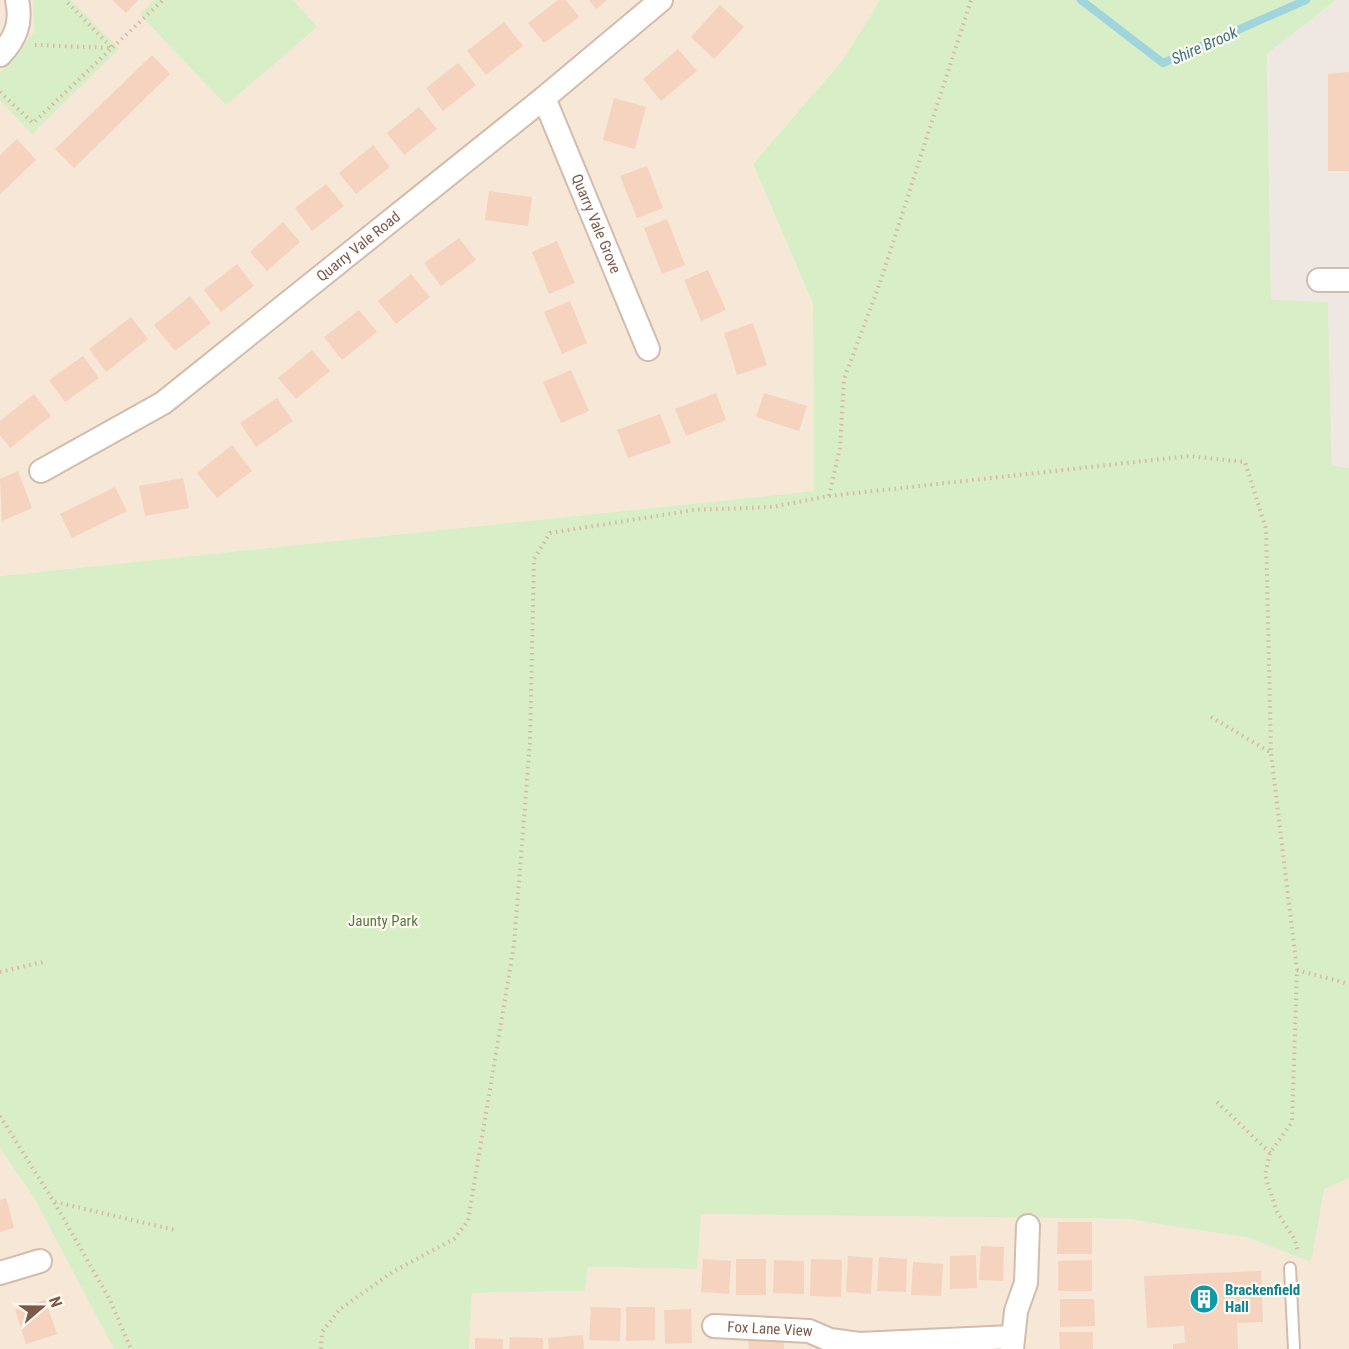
<svg xmlns="http://www.w3.org/2000/svg" width="1349" height="1349" font-family="'Roboto Condensed',sans-serif">
  <style>
    .residential { fill: #f6e7d7 }
    .industrial { fill: #efe8e2 }
    .green { fill: #d7eec6 }
    .lines { fill: none; stroke-linecap: round; stroke-linejoin: round }
    .stream { stroke: #a1d5dd; stroke-width: 8 }
    .building { fill: #f6d3bf }
    .service-casing { stroke: #d2bcad; stroke-width: 14 }
    .minor-casing { stroke: #d2bcad; stroke-width: 26 }
    .path { stroke: #dcb6a1; stroke-width: 4; stroke-dasharray: 1.5 4.5; stroke-linecap: butt }
    .service { stroke: #fff; stroke-width: 10 }
    .minor { stroke: #fff; stroke-width: 22 }
    .labels { text-anchor: middle; stroke-width: 4.5; stroke-linejoin: round; paint-order: stroke }
    .street-label { font-size: 15px; fill: #7c5a4a; stroke: #fff9f1 }
    .park-label { font-size: 15px; fill: #527c3e; stroke: #fff9f1 }
    .culture-label { font-size: 15px; font-weight: bold; fill: #0d838f; stroke: #fff9f1; text-anchor: start }
    .water-label { font-size: 16px; font-style: italic; fill: #3c7882; stroke: #fff9f1 }
  </style>
  <rect width="100%" height="100%" fill="#fef5e9"/>
  <path class="residential" d="M0 0H880L842 61 753 164 813 304 814 491 0 576Z
    M0 1148 68 1249 115 1349H0Z
    M1349 1178V1349H469L472 1293 585 1291 588 1267 697 1269 700 1214 1127 1219 1249 1238 1311 1262 1321 1190Z"/>
  <path class="industrial" d="M1336 0H1349V468L1332 465 1328 302 1271 301 1267 54Z"/>
  <path class="green" d="M33 0H71L119 49 32 134 0 100V73L34 32Z
    M154 0H293L317 27 226 105 140 14Z
    M880 0H1336L1267 54 1271 300 1328 302 1332 465 1349 468V1178L1324 1189 1311 1262 1249 1238 1127 1219 701 1214 697 1269 588 1267 585 1291 472 1293 469 1349H114L36 1201 0 1148V576L814 491 813 304 753 164 842 61Z"/>
  <g class="lines">
    <path class="stream" d="M1081 0 1163 63 1306 0"/>
  </g>
  <path class="building" d="M112 0H138L126 13Z
    M558 0H566L579 17 544 43 528 23Z
    M589 0H607L596 9Z
    M720 5 744 27 714 59 691 37Z
    M504 22 523 46 486 75 467 51Z
    M678 49 697 71 661 101 643 79Z
    M152 55 170 74 74 168 55 149Z
    M458 63 476 85 443 111 426 88Z
    M1349 72V171H1328V74Z
    M614 98 646 107 635 149 603 140Z
    M419 107 437 129 404 155 387 133Z
    M17 139 36 160 0 194V155Z
    M373 145 390 167 356 194 339 173Z
    M647 166 663 208 637 218 620 176Z
    M326 184 344 206 312 231 295 208Z
    M489 191 532 197 528 226 485 220Z
    M667 219 685 265 662 274 644 228Z
    M283 222 300 242 267 271 250 252Z
    M459 238 476 260 441 286 424 263Z
    M557 241 575 283 549 294 532 252Z
    M237 264 254 286 221 312 204 290Z
    M708 270 726 310 701 321 684 280Z
    M411 274 430 297 396 324 378 301Z
    M190 296 211 323 175 351 154 325Z
    M570 301 587 343 562 354 544 312Z
    M359 310 377 332 342 360 324 337Z
    M131 317 148 339 106 372 89 349Z
    M753 323 767 365 737 375 724 333Z
    M312 350 330 371 296 399 278 378Z
    M83 356 99 378 65 402 49 380Z
    M571 370 589 411 561 423 543 382Z
    M716 393 726 420 686 436 675 409Z
    M764 393 807 406 799 431 756 417Z
    M34 394 51 416 10 448 0 435V421Z
    M277 398 293 421 256 447 240 423Z
    M660 414 671 443 628 458 617 430Z
    M232 445 252 471 217 498 197 473Z
    M18 471 32 508 2 521 0 479Z
    M183 478 189 508 145 516 139 486Z
    M115 487 127 511 72 538 60 514Z
    M6 1198 14 1228 0 1232V1200Z
    M1058 1222H1092V1254H1057Z
    M981 1246 1004 1247 1003 1281 979 1280Z
    M976 1255 977 1288 950 1289V1256Z
    M848 1256 873 1258 871 1294 846 1292Z
    M879 1257 907 1259 906 1292 877 1291Z
    M703 1259 731 1261 729 1294 701 1292Z
    M736 1259H766V1295H736Z
    M811 1259 842 1260 841 1297 810 1296Z
    M774 1260 804 1261V1294L773 1293Z
    M1092 1260V1291H1058V1261Z
    M913 1262 943 1264 941 1296 911 1295Z
    M1261 1271 1263 1322 1237 1323 1238 1349H1173V1344L1185 1343 1184 1326 1147 1328 1144 1276Z
    M1060 1299H1094L1095 1326 1060 1327Z
    M45 1300 57 1334 26 1344 15 1310Z
    M591 1307 621 1308 620 1341 589 1340Z
    M626 1307H655V1340L626 1341Z
    M691 1309 692 1343 665 1344 664 1310Z
    M1059 1332H1093V1349H1060Z
    M583 1335 584 1349H549L548 1338Z
    M510 1337 543 1338V1349H509Z
    M475 1338 503 1339V1349H475Z
    M784 1339V1349H749L748 1340Z"/>
  <g class="lines">
    <g class="service-casing">
      <path id="service" d="M1290 1268 1294 1349"/>
    </g>
    <g class="minor-casing">
      <g id="minor">
        <path d="M0 55C16 38 22 23 17 0"/>
        <path id="s1" d="M544 98 648 349"/>
        <path d="M1319 280H1349"/>
        <path id="s2" d="M41 471 163 403 544 98 661 0"/>
        <path d="M0 1273 40 1261"/>
        <path id="s3" d="M714 1326 809 1331 830 1340 859 1344 1012 1337"/>
        <path d="M1012 1349 1016 1311 1026 1283 1028 1226"/>
      </g>
    </g>
    <path class="path" d="M35 45 112 48 163 0
      M0 92 33 123 112 48 65 0
      M829 496 840 448 844 379 881 280 971 0
      M1211 717 1270 752
      M1297 970 1349 984
      M0 972 43 962
      M1217 1102 1270 1153
      M0 1116 54 1202 110 1300 131 1349
      M55 1202 175 1230
      M321 1349 322 1332 340 1309 394 1271 454 1239 468 1221 514 945 530 742 534 559 550 533 694 510 772 507 829 496 1189 456 1245 462 1266 529 1271 753 1297 970 1292 1122 1270 1153 1265 1175 1277 1212 1295 1240 1298 1252"/>
    <use href="#service" class="service"/>
    <use href="#minor" class="minor"/>
  </g>
  <defs>
    <g id="building-disc" transform="scale(1.5)"><circle r="9.5" fill="#0f9aa8" stroke="#fff9f1"/><path d="M-4-6H4V6H1V3H-1V6H-4ZM-2.5-4.3h1.7v1.8h-1.7ZM.8-4.3h1.7v1.8H.8ZM-2.5-1h1.7V.8h-1.7ZM.8-1h1.7V.8H.8Z" fill="#fff"/></g>
  </defs>
  <g fill-rule="evenodd">
    <use href="#building-disc" x="1204" y="1299"/>
  </g>
  <g class="labels">
    <g class="street-label">
      <text dy="5" stroke="none"><textPath href="#s1" startOffset="136">Quarry Vale Grove</textPath></text>
      <text dy="5" stroke="none"><textPath href="#s2" startOffset="390">Quarry Vale Road</textPath></text>
      <text dy="5" stroke="none"><textPath href="#s3" startOffset="56">Fox Lane View</textPath></text>
    </g>
    <g class="park-label">
      <text x="383" y="926">Jaunty Park</text>
    </g>
    <g class="culture-label">
      <text x="1225" y="1295">Brackenfield<tspan x="1225" dy="17">Hall</tspan></text>
    </g>
    <g class="water-label">
      <text transform="translate(1204 45) rotate(-24)" y="6">Shire Brook</text>
    </g>
  </g>
  <g transform="translate(42 1307) rotate(70)" stroke="#fff9f1" stroke-width="4.5" paint-order="stroke">
  <path d="M0-4.5L10 22L0 15L-10 22Z" fill="#7c5a4a"/>
  <text y="-9" font-size="16" font-weight="bold" text-anchor="middle" fill="#7c5a4a">N</text>
  </g>
</svg>
